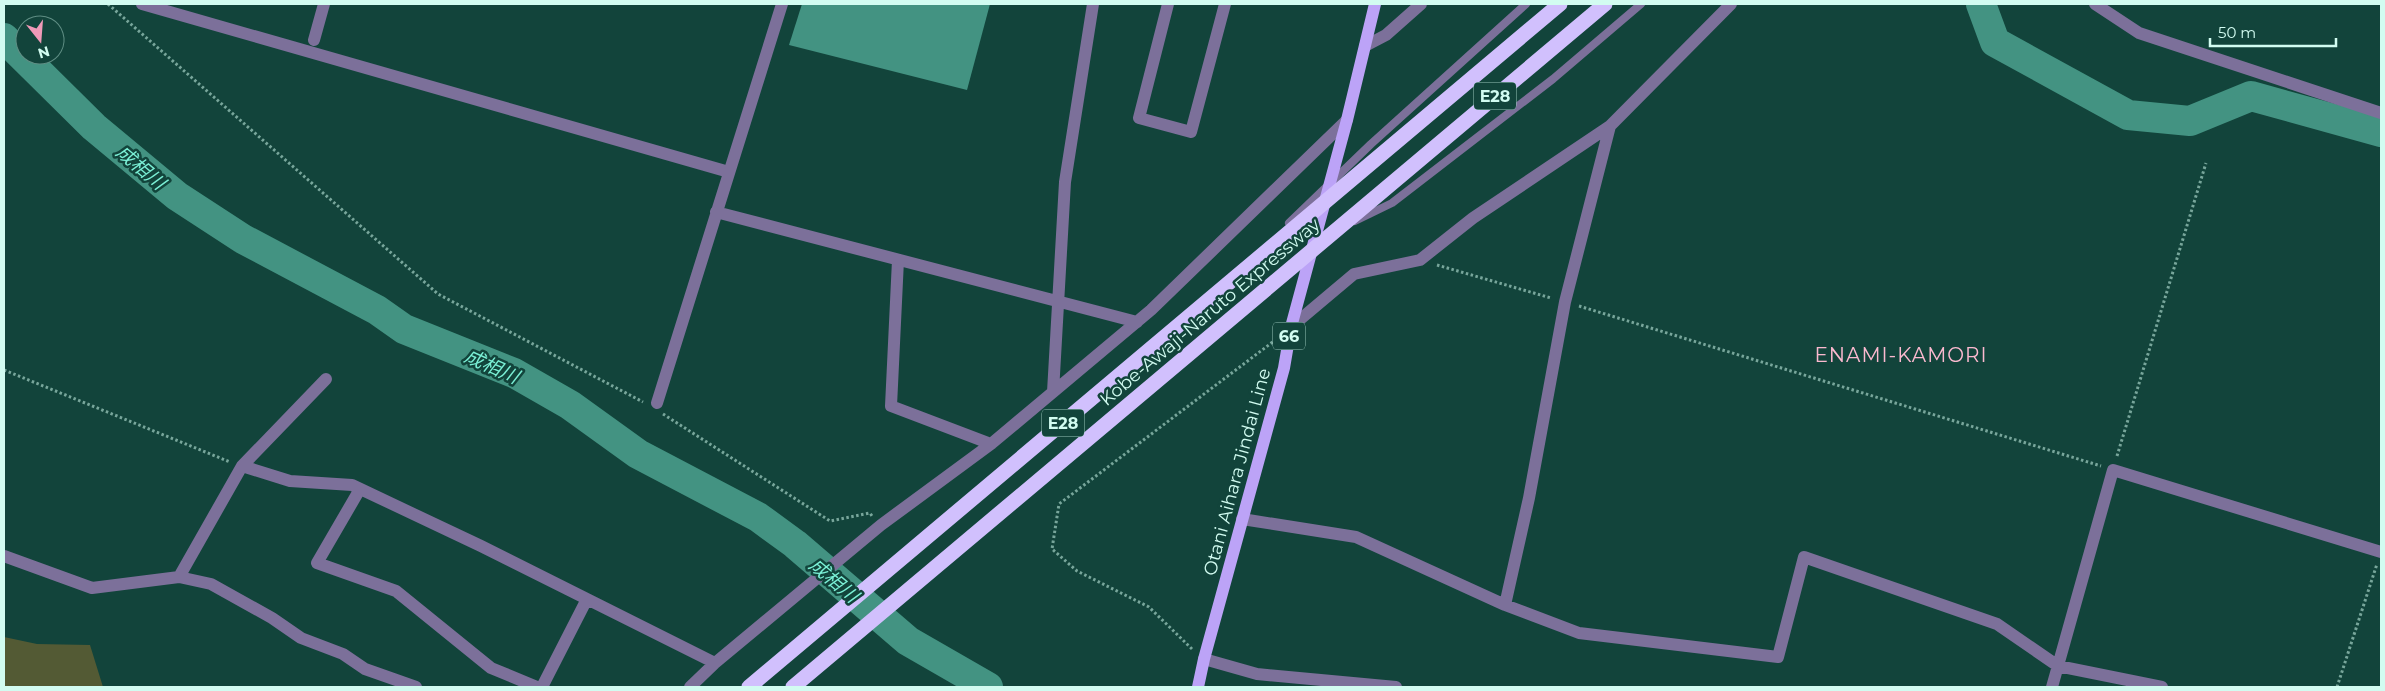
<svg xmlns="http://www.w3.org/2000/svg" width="2385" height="691" font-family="Montserrat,'Noto Sans JP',sans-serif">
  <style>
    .green { fill: #535a34 }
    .water { fill: #439382 }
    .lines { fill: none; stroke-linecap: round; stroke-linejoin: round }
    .river { stroke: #439382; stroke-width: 30 }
    .path { stroke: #78a69b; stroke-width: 3; stroke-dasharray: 2.5 2.5; stroke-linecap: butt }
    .service { stroke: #7c709a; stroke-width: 8 }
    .minor { stroke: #7c709a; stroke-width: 12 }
    .primary { stroke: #bca3f7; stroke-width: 12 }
    .motorway { stroke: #d1c0fd; stroke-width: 15 }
    .labels { text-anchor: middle; stroke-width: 5; stroke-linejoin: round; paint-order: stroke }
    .shield { fill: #12443b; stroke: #98c5ba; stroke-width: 1 }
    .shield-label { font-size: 16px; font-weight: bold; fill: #d2fcf1 }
    .street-label { font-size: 18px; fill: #d2fcf1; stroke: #12443b }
    .water-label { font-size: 19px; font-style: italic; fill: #7aefd5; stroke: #12443b }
    .quarter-label { font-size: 20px; letter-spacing: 1px; fill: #fbb9cf; stroke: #12443b }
  </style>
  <rect width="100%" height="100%" fill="#12443b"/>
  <path class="green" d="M4 637 37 644 90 645 103 687H4Z"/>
  <path class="water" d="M802 4H990L967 90 789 45Z"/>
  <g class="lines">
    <path class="river" d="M1981 4 1995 42 2128 115 2190 121 2251 96 2381 132
      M4 38 94 127 177 196 243 239 377 310 404 329 514 373 570 405 638 454 758 517 795 544 908 641 988 687"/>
    <path class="path" d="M108 4 438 294 643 402
      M1437 265 1551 298
      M1579 306 2101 466
      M4 370 230 462
      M663 414 830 521 870 513 872 516
      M2117 456 2206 163
      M1192 649 1149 607 1077 571 1052 549 1059 504 1274 341
      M2337 687 2377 564"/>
    <path class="service" d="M1355 221 1392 203 1553 79 1641 4
      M1289 223 1371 144 1526 4"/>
    <path class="minor" d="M142 4 729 172
      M1168 4 1139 118 1191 132 1225 4
      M2095 4 2139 33 2381 113
      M314 40 324 4
      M1365 46 1386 35 1421 4
      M716 212 1137 322
      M898 260 891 406 991 444
      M1291 327 1354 274 1420 260 1473 218 1610 126 1731 4
      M1053 392 1065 182 1093 4
      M657 403 782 4
      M242 466 290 481 352 485 481 546 715 663
      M360 489 317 563 396 591 491 668 537 687
      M1242 519 1356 537 1505 605 1579 633 1778 657 1804 557 1997 624 2058 666 2162 687
      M4 556 92 588 179 577 211 584 272 618 301 638 343 654 365 669 416 687
      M179 577 242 466 326 379
      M1505 605 1529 498 1565 302 1610 126
      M1204 659 1257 674 1396 687
      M542 687 587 599
      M690 687 715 663 881 525 991 444 1151 310 1347 120
      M2052 687 2113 470 2381 552"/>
    <path class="primary" d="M1198 687 1204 659 1284 368 1291 327 1347 120 1375 4"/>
    <path class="motorway" d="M749 687 1560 4
      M793 687 1605 4"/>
  </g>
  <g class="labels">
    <g class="shield">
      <rect x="1474" y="82.5" width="42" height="27" rx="4"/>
      <rect x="1273" y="322.5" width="32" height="27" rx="4"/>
      <rect x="1042" y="409.5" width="42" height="27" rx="4"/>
    </g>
    <g class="shield-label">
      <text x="1495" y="102">E28</text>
      <text x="1289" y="342">66</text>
      <text x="1063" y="429">E28</text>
    </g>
    <g class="street-label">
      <text transform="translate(1210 312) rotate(-40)" y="6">Kobe-Awaji-Naruto Expressway</text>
      <text transform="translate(1237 472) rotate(-75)" y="6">Otani Aihara Jindai Line</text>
    </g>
    <g class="water-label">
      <text transform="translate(141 167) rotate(40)" y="7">成相川</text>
      <text transform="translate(492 366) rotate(24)" y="7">成相川</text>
      <text transform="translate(834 580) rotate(40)" y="7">成相川</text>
    </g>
    <g class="quarter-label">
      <text x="1901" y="362">ENAMI-KAMORI</text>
    </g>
  </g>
  <rect width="2385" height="691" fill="none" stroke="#d2fcf1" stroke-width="10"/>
  <g transform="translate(40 40) rotate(163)"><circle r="24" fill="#12443b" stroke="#5f8e84"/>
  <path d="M0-4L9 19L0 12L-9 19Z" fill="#ef9ab8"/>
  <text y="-8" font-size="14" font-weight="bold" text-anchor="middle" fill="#d2fcf1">N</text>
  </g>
  <path d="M2210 38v8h126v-8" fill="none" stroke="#d2fcf1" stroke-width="2.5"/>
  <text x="2218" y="38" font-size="15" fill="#d2fcf1" stroke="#12443b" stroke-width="4" paint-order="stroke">50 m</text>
</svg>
